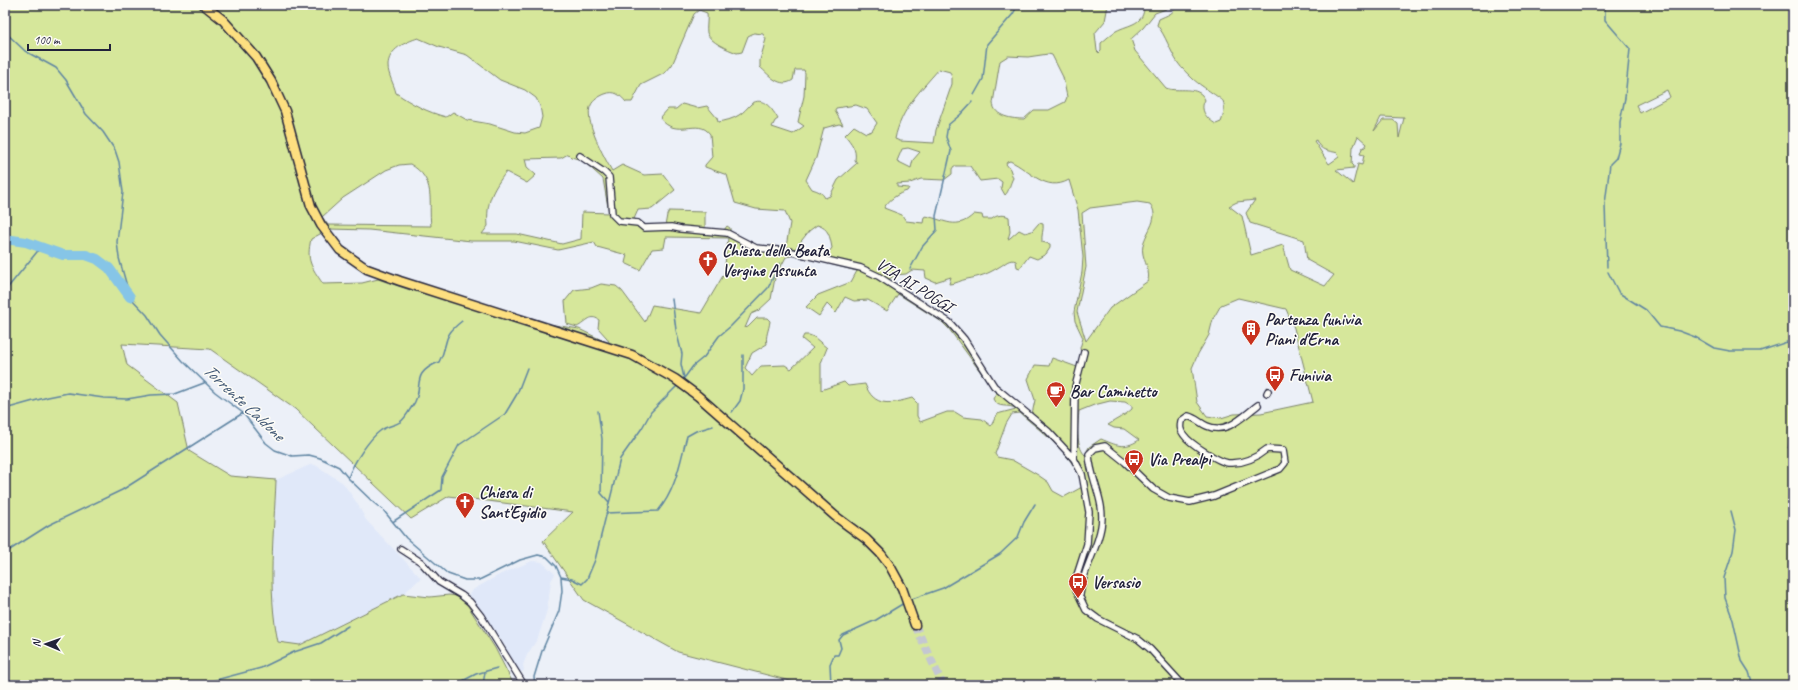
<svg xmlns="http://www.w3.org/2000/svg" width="1798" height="690" font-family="Caveat,sans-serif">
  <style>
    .built { fill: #e0e8f9 }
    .green { fill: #d6e79b; stroke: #7c846b; fill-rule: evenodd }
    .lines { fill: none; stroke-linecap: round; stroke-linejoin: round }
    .stream { stroke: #5e84a2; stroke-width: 1.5 }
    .river { stroke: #86c5e7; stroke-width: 10 }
    .highway-tunnel { stroke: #c4c7d2; stroke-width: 8; stroke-dasharray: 8 4; stroke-linecap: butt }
    .minor-casing { stroke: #22223b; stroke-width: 8 }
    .highway-casing { stroke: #22223b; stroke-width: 11 }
    .minor { stroke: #fdfcf7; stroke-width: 5.5 }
    .highway { stroke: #fddf80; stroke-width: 8 }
    .labels { text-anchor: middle; stroke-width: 3; stroke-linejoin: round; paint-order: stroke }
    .poi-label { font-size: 17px; font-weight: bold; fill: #22223b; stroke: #fdfcf7; text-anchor: start }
    .street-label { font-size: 17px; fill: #22223b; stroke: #fdfcf7 }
    .water-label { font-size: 18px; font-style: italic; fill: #455b77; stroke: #fdfcf7 }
  </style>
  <rect width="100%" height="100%" fill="#ecf0f8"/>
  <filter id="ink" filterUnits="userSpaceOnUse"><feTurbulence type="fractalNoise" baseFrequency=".025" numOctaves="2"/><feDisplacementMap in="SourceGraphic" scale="8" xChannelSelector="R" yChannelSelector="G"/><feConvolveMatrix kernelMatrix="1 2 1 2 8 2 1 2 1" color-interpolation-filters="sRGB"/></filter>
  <g filter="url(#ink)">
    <path class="built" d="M312 464 317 466 343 483 357 503 366 520 421 578 403 594 300 645 278 642 274 620 272 578 276 480Z
      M532 561 542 562 555 574 551 581 547 610 538 638 527 655 523 665 524 671 518 673 502 649 506 647 468 595 474 589 501 574Z"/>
    <path class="green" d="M5 5H1108L1105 21 1095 33 1097 51 1099 53 1101 51V43C1106 39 1111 34 1116 31 1129 24 1145 25 1144 5H1170L1166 9 1155 13 1143 28 1131 39 1135 51 1166 88C1177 93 1199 84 1205 100 1199 110 1207 119 1216 124L1221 122C1223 117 1226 107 1223 101 1222 99 1198 84 1193 79 1188 74 1182 69 1178 63 1170 51 1166 36 1157 25L1159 19C1167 15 1174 14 1177 5H1793V441H1790L1788 448 1793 449V685H806L678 652 584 600 543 541 573 512 449 496 411 519 295 409 210 349 122 344 127 365 178 403 189 451 230 476 276 480C274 534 267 589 278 642L300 645 403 594 430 597 449 595 457 596 468 606 495 648 514 685H5ZM699 10 707 13C708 19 706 27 707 33 711 43 727 49 737 53L742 52 748 36 754 33 763 34 766 39 760 60V67C769 75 780 89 793 80L795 70H804L805 73 804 96 798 122 804 126 793 134 772 127 775 121 778 119C773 110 763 95 751 104 747 108 744 112 739 115 733 119 725 121 718 122L717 118 707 106 697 108 682 104 676 109H668L660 118C676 140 698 117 710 134L712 157 705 165V167L727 175 735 203 756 209 785 211 790 223 786 247 759 246 730 231V228L727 226 724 230 705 229V212L669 211 667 215 665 226 646 225 634 219 638 210 652 209 675 190 663 174 644 175 622 165 612 171C604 157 583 119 591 105 593 100 600 96 605 94 615 90 620 95 626 102H632L641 85 665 73 672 65 694 14ZM418 38 439 47 467 55 500 80 525 90 536 98 540 106 542 117 539 128 525 133 515 132 490 124 467 120 453 112 446 117C427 112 412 104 396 93 394 84 388 75 388 66 388 49 406 42 418 38ZM1048 54 1052 55 1063 77 1067 97 1065 102 1049 110H1034L1024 119C1013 119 994 117 993 103L1000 61 1008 56 1028 57ZM939 69 950 72 952 78V84L936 130 934 143 900 141 895 139C901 109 920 91 939 69ZM1667 90 1670 97 1640 113 1636 105ZM856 105 867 109 877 123 872 131 866 133 854 126 845 135C851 143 857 149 855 160L857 163 838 180 830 196 825 198C822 192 818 191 812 189L806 180 816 158 824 128 839 124 843 125 835 111 836 108ZM1381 117 1404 118 1399 138 1398 124 1393 120H1383L1374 131ZM1358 136 1367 144 1365 147 1362 148 1360 154 1364 155 1362 165 1358 164 1353 184 1336 170 1354 168V166L1352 164 1353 148ZM1316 140C1321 152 1327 150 1338 153L1339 157 1329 164 1314 141ZM908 148 920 152 913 160 911 168 897 161 902 149ZM568 154 571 157 582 160 603 179 609 213 582 212 581 239 562 244 517 234H482L488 226C486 202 492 191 506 172L527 183 536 175 527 167 525 159 561 158ZM1010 161C1030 170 1045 193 1069 180L1078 210 1083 257 1082 272 1074 312 1075 321 1083 338 1080 348 1081 353 1077 367 1052 358 1049 366 1035 365 1028 379 1035 400 1032 414 997 385 946 318 888 280 895 275 906 274 912 270 925 271 926 278 935 282 951 277 949 284C956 284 961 280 967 279 979 277 988 274 999 267 1005 264 1009 258 1016 261L1017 267 1020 268 1029 256 1037 259 1046 254 1050 248V244L1042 242C1041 235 1044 230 1043 224L1039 223 1032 231 1025 233 1019 230 1010 238 1008 239 1010 232 1009 217C1004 214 996 215 992 219H983L982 215 974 214C957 231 945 220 926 216L924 217 923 223 906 221 902 215 884 208C888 200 899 193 907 191L909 188 897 187V184L910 183 921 179 944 180 952 174V169L954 166H970L980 181 998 179 1002 182 1001 188 1005 195C1009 192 1010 183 1013 178L1010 169 1006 164 1007 162ZM410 164C437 180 428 200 431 226L328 225 322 217 343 198 386 170 399 165ZM1255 200 1246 213 1250 223 1304 240 1307 260 1334 275 1325 286 1290 270 1283 245 1251 255 1242 216 1229 206 1237 202ZM1137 202 1150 204C1161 218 1146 231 1143 245 1140 258 1151 267 1148 281L1110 308 1086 341 1077 312 1086 267 1082 213 1090 208ZM817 225C829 228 830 237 832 248L825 257 795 249 809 231ZM329 229 369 230 471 241H514L558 250 594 242 597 247 627 255 625 263 640 270 652 249 664 248 666 237 728 238 724 274 701 313 652 305 645 322 622 291 616 286 601 284 591 288 574 290 565 301 567 324 577 327C586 323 590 313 599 320L598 328 607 338 610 344 579 329 548 324 426 286 410 290 378 279 362 283 323 284C311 266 306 261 311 239ZM794 255 857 271 851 282 818 295 806 307 819 316 827 304 836 313 845 297 854 301 868 300 887 311 898 294 942 322 949 329 996 393 993 399C998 410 1009 403 1016 409L997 414 991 426 982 419 963 417 955 412H947L920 422 917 416V403L912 398C891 404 874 408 865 384L848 386 844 382 821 390V363L827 348 814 337 809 335H804L802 339 813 348 791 369 785 365 761 366 752 376 745 368 752 353 767 344C765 336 769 330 770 321L767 318H757L748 327 745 328 751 314 758 311 771 299 775 278 786 257ZM1238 298 1286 309 1294 328 1313 402 1261 413 1234 414 1221 418 1207 416 1197 402 1192 368 1198 354 1209 335 1213 319 1221 305ZM1110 401 1125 402 1132 406V409C1125 416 1116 419 1108 425L1114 428 1124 429 1139 440C1124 450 1116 445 1101 439L1089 447 1085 455C1075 445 1078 424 1079 411L1094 405ZM1020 413C1042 433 1077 456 1082 487L1064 497 1053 491 1048 482 1038 475 1012 460 997 457 995 454 1006 424 1012 414Z"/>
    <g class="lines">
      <path class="stream" d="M1605 5V20L1630 49 1625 98 1620 122V143L1616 158 1610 164 1605 204 1607 267
        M5 32 25 51 56 68 66 80 86 114 103 132 115 150 119 162 123 192 117 242 119 258 130 297 147 315 160 335 183 361 215 392 243 413 266 443 275 450 292 456 309 455 320 458 339 467 348 478 374 503 384 511 406 538 448 574 465 580H479L520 560 538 555 547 557 556 566 561 577 562 591 559 611 542 651 534 677 535 685
        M974 95 983 79 987 44 1013 14 1018 5
        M910 269 922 247 937 230 936 216 951 151 946 137 948 125 960 115 972 102
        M1608 272 1619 293 1646 310 1660 327 1679 331 1695 337 1714 348 1730 351H1760L1787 342 1793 345
        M5 291 41 247
        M672 299 676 330 682 354 681 364 684 378 682 381
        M685 377 693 366 704 357 719 336 731 326 768 288 780 263
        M5 409 48 397 68 393 104 398 127 399 151 395 175 394 204 383
        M598 411 602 439 601 493 609 502
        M732 412 740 401 743 389V355
        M348 478C352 465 369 439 380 431 386 426 394 426 400 422 404 420 408 413 411 408 427 388 407 375 439 362 450 342 440 338 462 321
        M1731 511 1736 530 1733 551 1724 578 1725 598 1733 620 1742 661 1749 672 1753 685
        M606 513 658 511C676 490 680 462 687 436L696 431 713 426
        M394 521 441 490 442 477 459 445 505 414 517 394 527 368
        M5 553 49 525 122 490 243 413
        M561 577 572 579 582 584 587 579 595 560 620 459 642 428 651 412 678 385
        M909 600 943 588 1000 554 1018 537 1024 522 1035 504
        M197 685 261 668 294 652 321 643 348 626
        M455 685 476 674 497 668
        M483 685 485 672
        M831 685 830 664 834 655H838L841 648 839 640 843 635 876 620 904 603"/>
      <path class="river" d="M5 239 26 242 63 255H86L97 259 109 268 130 297"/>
      <path class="highway-tunnel" d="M915 625 943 685"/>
      <g class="minor-casing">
        <path id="minor" d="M580 156 604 172 609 177 612 214 619 221 638 223 644 228 671 227 681 229 727 233 756 248 788 251 861 268 878 276 949 322 964 339 994 386 1048 431 1074 459 1082 474 1089 512 1087 544 1077 575 1076 589 1086 610 1098 619 1138 639 1150 649 1183 685
          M1267 393 1268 391
          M1074 459 1075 387 1084 352
          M401 549 421 562 439 582 461 595 470 602 481 616 524 685
          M1080 595C1082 571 1097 551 1101 527 1106 502 1090 479 1089 454L1095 448 1105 446 1125 462 1153 489 1169 498 1190 502 1214 496 1280 469 1285 463 1283 450 1267 449C1256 458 1242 464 1228 463 1219 462 1189 443 1184 435 1180 430 1180 427 1181 421L1188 416C1196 418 1200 423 1207 426 1227 435 1243 416 1258 405"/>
      </g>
      <g class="highway-casing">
        <path id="highway" d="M204 5 223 20 256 57 271 81 285 111 311 206 321 225 340 250 367 269 400 281 632 355 675 379 698 396 835 516 866 539 881 554 890 566 902 588 915 625"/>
      </g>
      <use href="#minor" class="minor"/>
      <use href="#highway" class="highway"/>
    </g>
  </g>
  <defs>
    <g id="church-pin" transform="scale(1)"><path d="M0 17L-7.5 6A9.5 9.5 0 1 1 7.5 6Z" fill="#c8321e" stroke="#fdfcf7"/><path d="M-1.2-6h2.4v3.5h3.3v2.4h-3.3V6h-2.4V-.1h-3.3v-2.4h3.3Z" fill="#fff"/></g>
    <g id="building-pin" transform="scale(1)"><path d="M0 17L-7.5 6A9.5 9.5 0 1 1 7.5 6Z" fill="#c8321e" stroke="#fdfcf7"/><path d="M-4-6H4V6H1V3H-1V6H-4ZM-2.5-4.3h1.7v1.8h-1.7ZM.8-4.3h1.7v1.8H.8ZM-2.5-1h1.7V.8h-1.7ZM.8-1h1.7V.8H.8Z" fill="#fff"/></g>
    <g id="bus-pin" transform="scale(1)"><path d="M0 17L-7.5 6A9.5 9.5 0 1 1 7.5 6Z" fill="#c8321e" stroke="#fdfcf7"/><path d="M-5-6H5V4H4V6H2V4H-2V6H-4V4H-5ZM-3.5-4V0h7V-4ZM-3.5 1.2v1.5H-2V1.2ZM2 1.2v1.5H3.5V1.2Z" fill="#fff"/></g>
    <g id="cafe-pin" transform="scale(1)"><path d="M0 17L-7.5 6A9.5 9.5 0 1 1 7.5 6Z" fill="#c8321e" stroke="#fdfcf7"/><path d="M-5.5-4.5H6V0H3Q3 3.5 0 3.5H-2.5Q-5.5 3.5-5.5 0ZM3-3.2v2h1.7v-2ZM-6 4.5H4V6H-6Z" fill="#fff"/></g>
  </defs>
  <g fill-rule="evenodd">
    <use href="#church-pin" x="708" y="260"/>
    <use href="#building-pin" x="1251" y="329"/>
    <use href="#bus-pin" x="1275" y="375"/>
    <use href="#cafe-pin" x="1056" y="391"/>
    <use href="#bus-pin" x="1134" y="459"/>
    <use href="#church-pin" x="465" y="502"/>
    <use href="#bus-pin" x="1078" y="582"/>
  </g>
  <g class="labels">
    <g class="poi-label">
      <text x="722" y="256">Chiesa della Beata<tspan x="722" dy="20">Vergine Assunta</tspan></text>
      <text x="1265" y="325">Partenza funivia<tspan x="1265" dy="20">Piani d'Erna</tspan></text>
      <text x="1289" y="381">Funivia</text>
      <text x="1070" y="397">Bar Caminetto</text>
      <text x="1148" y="465">Via Prealpi</text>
      <text x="479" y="498">Chiesa di<tspan x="479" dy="20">Sant'Egidio</tspan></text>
      <text x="1092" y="588">Versasio</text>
    </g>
    <g class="street-label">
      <text transform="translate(915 285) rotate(32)" y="6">VIA AI POGGI</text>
    </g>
    <g class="water-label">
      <text transform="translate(244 402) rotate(43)" y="6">Torrente Caldone</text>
    </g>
  </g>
  <rect width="1798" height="690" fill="none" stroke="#fdfcf7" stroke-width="20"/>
  <rect x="10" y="10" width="1778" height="670" fill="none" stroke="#22223b" stroke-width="1.5" filter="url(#ink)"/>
  <g transform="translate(46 644) rotate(272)" stroke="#fdfcf7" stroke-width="3" paint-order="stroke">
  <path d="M0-3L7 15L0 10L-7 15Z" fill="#22223b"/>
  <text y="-6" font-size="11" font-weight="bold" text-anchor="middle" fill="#22223b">N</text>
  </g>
  <path d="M28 44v6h82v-6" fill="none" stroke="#22223b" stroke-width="2"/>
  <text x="34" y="44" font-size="12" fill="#22223b" stroke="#fdfcf7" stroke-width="3" paint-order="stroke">100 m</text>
</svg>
